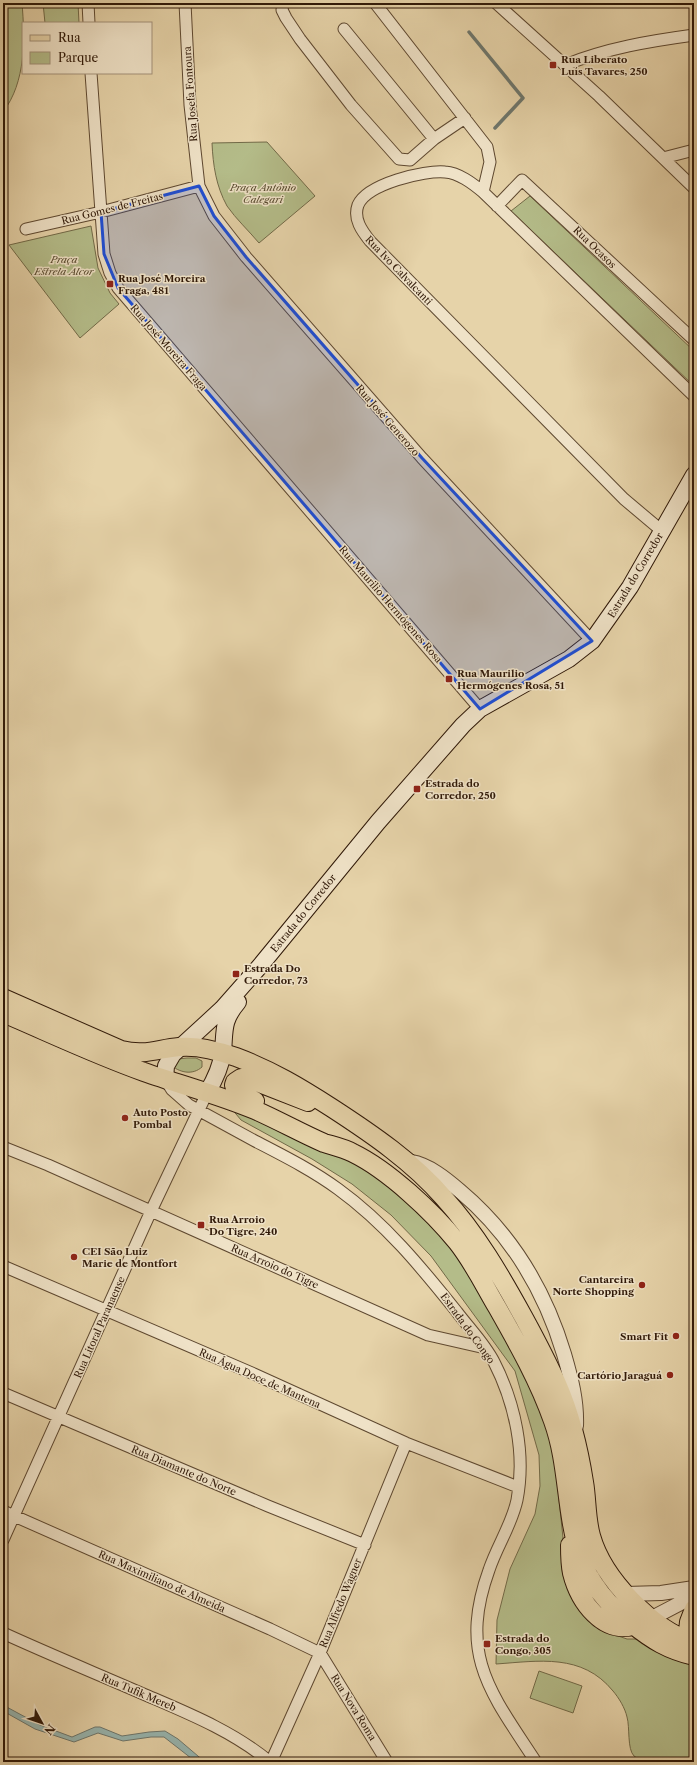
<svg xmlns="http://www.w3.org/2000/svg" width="697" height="1765" font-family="'Libre Caslon Text',serif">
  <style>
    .green { fill: #b4bc89; stroke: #726a48 }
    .water { fill: #98b6b0; stroke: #6e776d }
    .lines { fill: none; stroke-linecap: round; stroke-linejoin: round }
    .stream { stroke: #6e776d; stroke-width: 3.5 }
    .minor-casing { stroke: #5e4830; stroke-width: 13 }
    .tertiary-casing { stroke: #5e4830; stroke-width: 16 }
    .secondary-casing { stroke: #301908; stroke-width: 18 }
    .primary-casing { stroke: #301908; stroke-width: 20 }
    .minor { stroke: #efe2c7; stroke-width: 11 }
    .tertiary { stroke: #efe2c7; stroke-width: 14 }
    .secondary { stroke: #efe2c7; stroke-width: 16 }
    .primary { stroke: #e6d3a9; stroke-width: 18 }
    .marked { fill: #1d4ed8; fill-opacity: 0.2; stroke: #1d4ed8; stroke-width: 3; stroke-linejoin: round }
    .poi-dot { fill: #8f2418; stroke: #efe2c7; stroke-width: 1.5 }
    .labels { text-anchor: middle; stroke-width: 3; stroke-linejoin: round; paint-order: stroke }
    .poi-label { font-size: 10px; font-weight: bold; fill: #301908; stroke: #efe2c7; text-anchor: start }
    .street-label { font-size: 10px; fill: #301908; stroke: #efe2c7 }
    .park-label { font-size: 10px; font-style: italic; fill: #584a2f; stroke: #efe2c7 }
  </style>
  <rect width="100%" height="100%" fill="#e6d3a9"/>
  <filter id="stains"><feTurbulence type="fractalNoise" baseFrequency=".005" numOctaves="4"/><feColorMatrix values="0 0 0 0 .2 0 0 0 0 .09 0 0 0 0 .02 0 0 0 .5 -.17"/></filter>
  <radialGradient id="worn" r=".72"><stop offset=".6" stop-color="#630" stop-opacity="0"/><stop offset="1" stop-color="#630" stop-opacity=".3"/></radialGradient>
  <path class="green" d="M3 3H22C25 39 26 82 3 112Z
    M43 3H78L79 23H45Z
    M267 142 315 196 259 243C249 231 236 219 227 206 216 186 213 165 212 143Z
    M530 196 694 351V386L511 211Z
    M91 226 98 268 110 293 119 304 80 338 9 245Z
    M187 1058H196L202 1061V1067C193 1075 181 1073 172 1066L178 1059Z
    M226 1102 372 1170 427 1215 478 1279 535 1390 553 1442 567 1576 587 1618 601 1630 627 1639H643L694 1659V1762C679 1762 645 1765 634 1756 627 1749 630 1727 627 1717 625 1708 619 1698 613 1691 582 1653 539 1661 496 1664L497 1620 510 1569 535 1514 540 1486 539 1455 515 1371 431 1256 391 1215 352 1184 312 1159 241 1120Z
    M539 1671 582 1686 573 1713 530 1698Z"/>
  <path class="water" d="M3 1705 40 1725 72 1737 95 1727H100L122 1736 149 1732 165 1731 178 1739 205 1762H196L164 1737H151L123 1741 98 1733 74 1742 35 1729 3 1711Z"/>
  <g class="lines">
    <path class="stream" d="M469 32 523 98 495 128"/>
    <g class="minor-casing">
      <path id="minor" d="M88 3 89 23
        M185 3 190 105 199 186 214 216 246 257 422 458 592 641
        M283 3 282 10 286 18 300 39 351 105 399 159 410 160 434 139
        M375 3 487 147 490 162 483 192
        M496 3 599 96 694 188
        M344 29 434 139 465 118
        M565 65C607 48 650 41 694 35
        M91 73 104 254 110 273 118 288 480 709
        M663 158 694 150
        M497 206 522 180 694 340
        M26 229 101 212 199 186
        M662 531 624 499 370 241C362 231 353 219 358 205 367 184 424 170 445 172 459 173 472 183 483 192L694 396
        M165 1079 172 1090 189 1105C211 1117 233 1129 255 1141 284 1156 312 1170 338 1189 385 1223 421 1267 457 1312 469 1328 485 1344 494 1362 515 1403 526 1454 517 1500 512 1524 497 1546 489 1570 458 1656 491 1693 536 1762
        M3 1147 48 1165 428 1335 485 1348
        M3 1266 254 1374 406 1443 518 1487
        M3 1393 268 1506 365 1545
        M3 1511 270 1629 320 1653 387 1762
        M3 1540 151 1211 207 1093
        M3 1633C51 1655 100 1675 148 1696 190 1714 234 1732 270 1762
        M271 1762 320 1653 406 1443"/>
    </g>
    <g class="tertiary-casing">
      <path id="tertiary" d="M411 1162C429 1165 446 1179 460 1191 511 1234 545 1291 564 1354 571 1378 577 1401 576 1426
        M626 1594 661 1593 694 1588
        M652 1618 694 1596"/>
    </g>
    <g class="secondary-casing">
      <path id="secondary" d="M165 1079 166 1066 173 1054 222 1009 260 966 378 822 463 725 480 709 569 659 592 641 630 587 694 475
        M207 1093C214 1081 221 1067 223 1052 225 1030 222 1021 238 1002"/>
    </g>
    <g class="primary-casing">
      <path id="primary" d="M3 998 121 1050C145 1056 157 1049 179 1047 198 1045 219 1051 236 1057 271 1070 301 1088 332 1108 372 1134 413 1162 444 1198 476 1233 501 1276 524 1318 536 1340 548 1363 558 1386 571 1416 579 1450 584 1482 587 1499 586 1518 591 1536 603 1579 652 1629 694 1643
        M3 1013C50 1033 96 1055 144 1072 181 1085 219 1095 255 1110 278 1120 301 1133 324 1143 334 1146 344 1148 353 1153 388 1170 433 1212 457 1242 473 1262 484 1285 497 1307 518 1344 539 1381 553 1421 569 1465 565 1512 580 1556 589 1583 610 1607 632 1624 652 1640 668 1650 694 1656
        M255 1101 236 1091 234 1085 235 1082 241 1078 249 1079 308 1102
        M570 1545C570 1555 570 1564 572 1573 579 1601 603 1636 636 1625
        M687 1641 689 1622 694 1609"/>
    </g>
    <use href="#minor" class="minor"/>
    <use href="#tertiary" class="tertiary"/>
    <use href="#secondary" class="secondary"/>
    <use href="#primary" class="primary"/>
  </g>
  <path class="marked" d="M199 186 214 216 246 257 422 458 592 641 480 709 118 288 104 254 101 212Z"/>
  <g class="poi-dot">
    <rect x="549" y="61" width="8" height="8" rx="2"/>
    <rect x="106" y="280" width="8" height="8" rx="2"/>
    <rect x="445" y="675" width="8" height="8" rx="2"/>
    <rect x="413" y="785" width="8" height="8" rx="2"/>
    <rect x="232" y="970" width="8" height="8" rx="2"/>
    <circle cx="125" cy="1118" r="4"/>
    <rect x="197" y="1221" width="8" height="8" rx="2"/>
    <circle cx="74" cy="1257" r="4"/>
    <circle cx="642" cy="1285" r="4"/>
    <circle cx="676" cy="1336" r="4"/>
    <circle cx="670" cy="1375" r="4"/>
    <rect x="483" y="1640" width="8" height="8" rx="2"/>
  </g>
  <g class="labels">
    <g class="poi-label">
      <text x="561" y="63">Rua Liberato<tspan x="561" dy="12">Luís Tavares, 250</tspan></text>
      <text x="118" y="282">Rua José Moreira<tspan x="118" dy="12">Fraga, 481</tspan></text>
      <text x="457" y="677">Rua Maurilio<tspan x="457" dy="12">Hermógenes Rosa, 51</tspan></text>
      <text x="425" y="787">Estrada do<tspan x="425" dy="12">Corredor, 250</tspan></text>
      <text x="244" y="972">Estrada Do<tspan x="244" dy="12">Corredor, 73</tspan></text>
      <text x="133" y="1116">Auto Posto<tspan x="133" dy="12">Pombal</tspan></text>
      <text x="209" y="1223">Rua Arroio<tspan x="209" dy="12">Do Tigre, 240</tspan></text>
      <text x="82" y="1255">CEI São Luiz<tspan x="82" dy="12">Marie de Montfort</tspan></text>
      <text x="634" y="1283" text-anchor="end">Cantareira<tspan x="634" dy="12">Norte Shopping</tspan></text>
      <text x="668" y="1340" text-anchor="end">Smart Fit</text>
      <text x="662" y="1379" text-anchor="end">Cartório Jaraguá</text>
      <text x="495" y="1642">Estrada do<tspan x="495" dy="12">Congo, 305</tspan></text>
    </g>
    <g class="street-label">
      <text transform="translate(190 94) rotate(-94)" y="4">Rua Josefa Fontoura</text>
      <text transform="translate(112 208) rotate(-14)" y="4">Rua Gomes de Freitas</text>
      <text transform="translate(595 247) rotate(44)" y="4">Rua Ocasos</text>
      <text transform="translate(399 270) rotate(46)" y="4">Rua Ivo Calvalcanti</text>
      <text transform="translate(169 347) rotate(49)" y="4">Rua José Moreira Fraga</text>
      <text transform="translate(388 420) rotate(49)" y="4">Rua José Generozo</text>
      <text transform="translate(635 575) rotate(-59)" y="4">Estrada do Corredor</text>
      <text transform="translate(391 604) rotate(49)" y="4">Rua Maurilio Hermógenes Rosa</text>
      <text transform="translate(303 913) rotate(-51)" y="4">Estrada do Corredor</text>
      <text transform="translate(275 1266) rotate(24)" y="4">Rua Arroio do Tigre</text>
      <text transform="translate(99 1327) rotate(-66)" y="4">Rua Litoral Paranaense</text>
      <text transform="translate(468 1328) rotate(54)" y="4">Estrada do Congo</text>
      <text transform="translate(260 1378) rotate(24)" y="4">Rua Água Doce de Mantena</text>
      <text transform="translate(184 1470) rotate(23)" y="4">Rua Diamante do Norte</text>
      <text transform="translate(162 1581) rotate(24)" y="4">Rua Maximiliano de Almeida</text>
      <text transform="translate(340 1603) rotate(-68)" y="4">Rua Alfredo Wagner</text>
      <text transform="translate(139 1692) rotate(23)" y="4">Rua Tufik Mereb</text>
      <text transform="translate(354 1707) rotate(58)" y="4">Rua Nova Roma</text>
    </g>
    <g class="park-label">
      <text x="263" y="191">Praça Antônio<tspan x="263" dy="12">Calegari</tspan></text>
      <text x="64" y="263">Praça<tspan x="64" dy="12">Estrela Alcor</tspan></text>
    </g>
  </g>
  <rect width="697" height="1765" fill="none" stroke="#e6d3a9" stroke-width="16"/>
  <rect x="4" y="4" width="689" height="1757" fill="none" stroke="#301908" stroke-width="2"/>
  <rect x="8" y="8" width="681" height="1749" fill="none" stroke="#301908"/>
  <rect x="22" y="22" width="130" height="52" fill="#efe2c7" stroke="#a3927b"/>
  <rect x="30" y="35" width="20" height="6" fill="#e6d3a9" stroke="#a3927b"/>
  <text x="58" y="42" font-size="12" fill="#301908">Rua</text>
  <rect x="30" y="52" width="20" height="12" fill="#b4bc89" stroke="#a3927b"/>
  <text x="58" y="62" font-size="12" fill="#301908">Parque</text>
  <g transform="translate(42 1723) rotate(130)" stroke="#efe2c7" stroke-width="3" paint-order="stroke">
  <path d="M0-3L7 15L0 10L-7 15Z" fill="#301908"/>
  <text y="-6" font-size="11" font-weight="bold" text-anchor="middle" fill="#301908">N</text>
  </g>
  <rect width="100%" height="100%" filter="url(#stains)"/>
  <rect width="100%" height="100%" fill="url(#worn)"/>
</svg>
